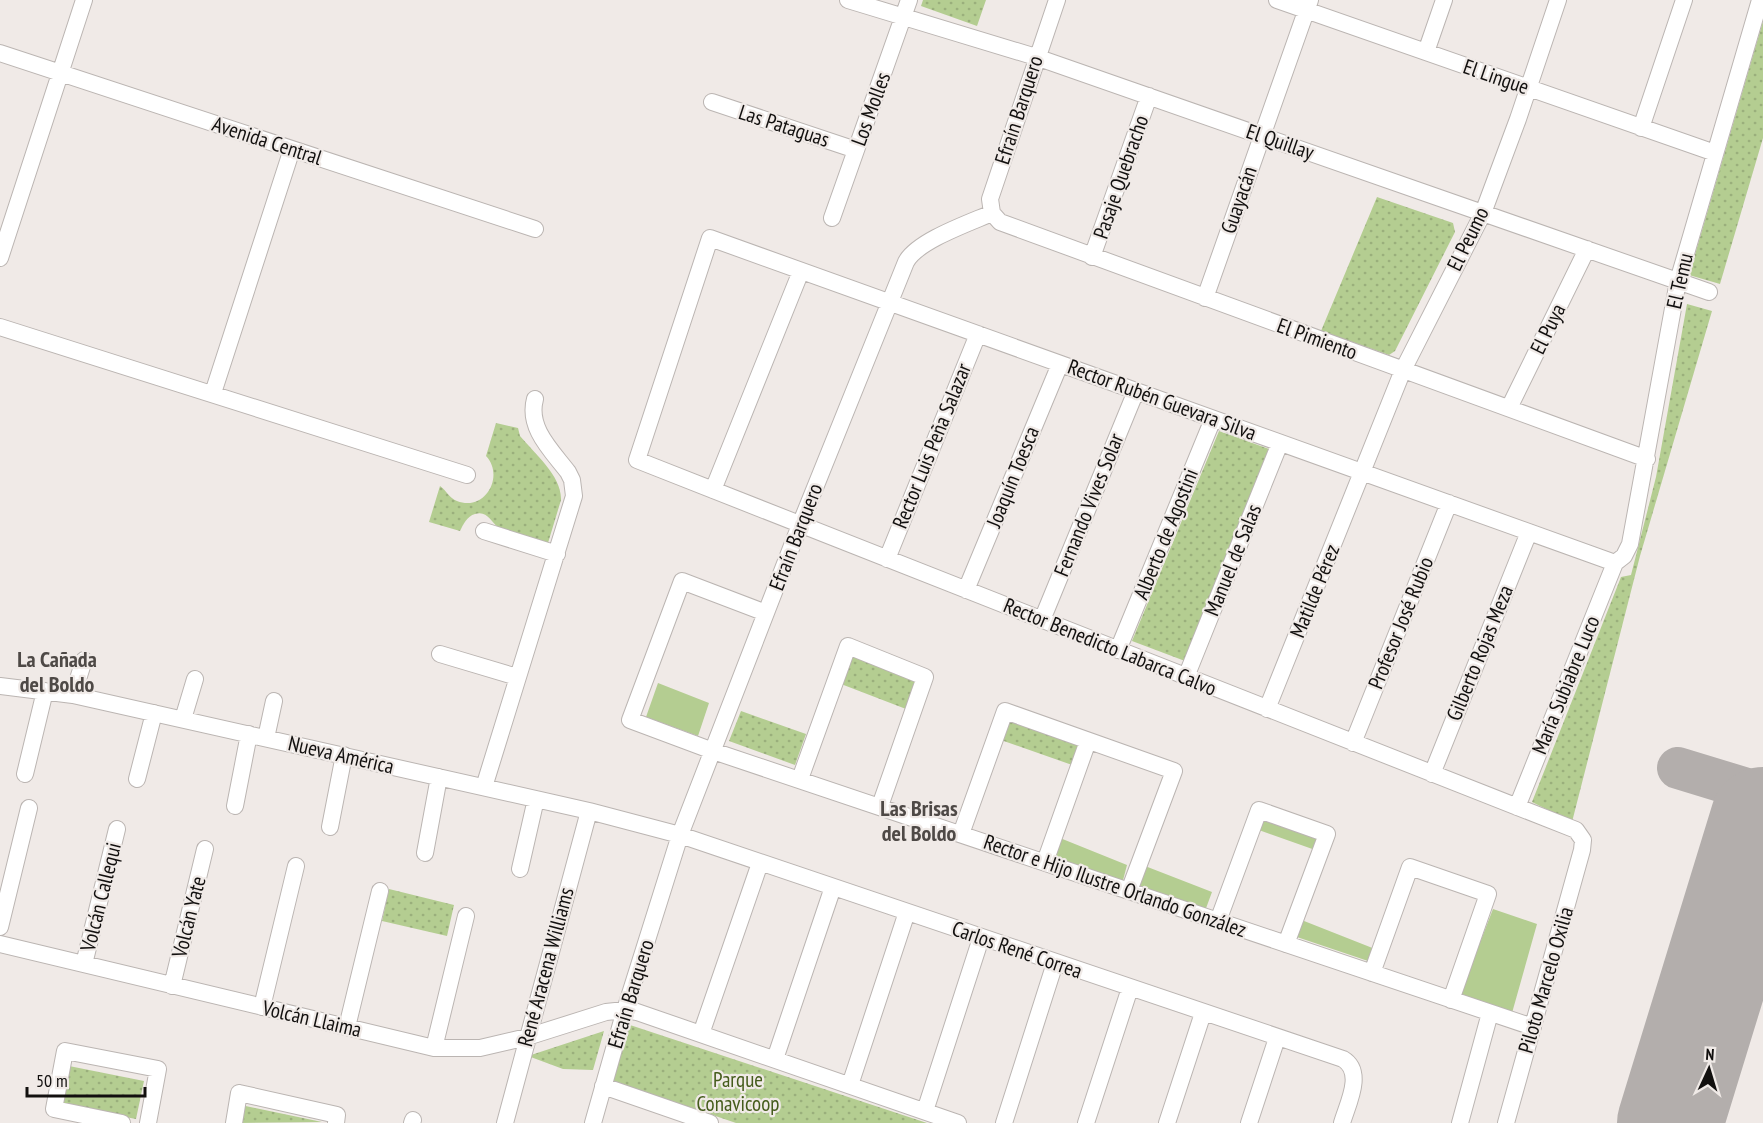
<svg xmlns="http://www.w3.org/2000/svg" width="1763" height="1123" font-family="'PT Sans Narrow',sans-serif">
  <style>
    .green { fill: #b4cd91 }
    .park { fill: url(#park-dots) }
    .lines { fill: none; stroke-linecap: round; stroke-linejoin: round }
    .taxiway { stroke: #b3aeac; stroke-width: 42 }
    .runway { stroke: #b3aeac; stroke-width: 106 }
    .street-casing { stroke: #bbb5b2; stroke-width: 18 }
    .street { stroke: #fff; stroke-width: 16 }
    .labels { text-anchor: middle; stroke-width: 4.5; stroke-linejoin: round; paint-order: stroke }
    .street-label { font-size: 21px; fill: #12100f; stroke: #f0eae7 }
    .park-label { font-size: 21px; fill: #455c1c; stroke: #f0eae7 }
    .neighbourhood-label { font-size: 22px; font-weight: bold; fill: #4e4946; stroke: #f0eae7 }
  </style>
  <defs>
    <pattern id="park-dots" width="8" height="8" patternUnits="userSpaceOnUse" patternTransform="scale(1.5)"><rect width="8" height="8" fill="#b4cd91"/><path d="M2 2h.1M6 6h.1" fill="none" stroke="#9aaf7c" stroke-width="1.8" stroke-linecap="round"/></pattern>
  </defs>
  <rect width="100%" height="100%" fill="#f0eae7"/>
  <path class="green" d="M658 683 709 703 698 736 646 717Z
    M1262 814 1323 836 1318 851 1256 829Z
    M1060 838 1127 865 1122 884 1054 857Z
    M1145 866 1212 892 1205 911 1137 888Z
    M1493 909 1537 924 1512 1013 1460 994Z
    M1299 919 1375 949 1371 962 1294 936Z"/>
  <path class="park" d="M923 0H986L977 26 921 6Z
    M1763 21V138L1720 284 1689 275Z
    M1377 197 1453 223 1455 232 1395 351 1389 355 1321 331Z
    M1687 304 1712 311 1640 556 1572 822 1532 802 1621 577 1631 575 1656 477Z
    M496 423 518 428 520 436C535 454 562 476 561 500L548 543C537 540 506 533 498 527 491 522 487 510 475 514 467 516 463 525 460 531L429 522 440 486C447 491 449 498 457 501 485 512 505 476 486 456Z
    M1219 431 1269 449 1185 661 1132 641Z
    M852 655 917 680 906 709 841 684Z
    M741 711 806 734 795 765 729 741Z
    M1007 714 1085 742 1075 766 998 739Z
    M389 889 454 905 447 936 382 921Z
    M627 1024 927 1123H736L610 1080Z
    M604 1031 593 1070 563 1069 528 1056Z
    M69 1066 144 1081 136 1119 61 1105Z
    M241 1105 322 1122 238 1123Z"/>
  <g class="lines">
    <path class="taxiway" d="M1678 768 1763 794"/>
    <path class="runway" d="M1670 1123 1763 820"/>
    <g class="street-casing">
      <path id="street" d="M848 0 1036 57 1709 292
        M1057 0 990 199 992 213 1000 222 1647 459
        M1277 0 1715 153
        M1426 52 1444 0
        M0 53 535 229
        M712 102 856 150
        M1641 128 1684 0
        M832 218 909 0
        M1092 257 1149 96
        M0 258 84 0
        M1205 298 1310 0
        M0 327 467 475
        M213 393 292 149
        M1509 408 1587 249
        M713 490 801 271
        M484 531 557 554
        M887 559 978 334
        M1615 563 1624 556 1630 544 1678 281 1760 0
        M966 590 1060 364
        M766 613 682 581 630 720 713 751 1533 1027
        M1042 620 1136 391
        M1118 650 1213 419
        M440 654 517 677
        M1186 677 1280 443
        M0 686 73 695 589 811 680 835 1343 1059C1365 1072 1347 1105 1342 1123
        M73 695 84 660
        M1267 709 1403 370 1483 213 1518 119 1558 0
        M183 719 195 679
        M266 738 274 701
        M1353 743 1449 503
        M25 774 45 691
        M1432 774 1529 532
        M137 779 154 713
        M800 779 848 646 925 677 880 806
        M484 787 574 496 572 480 568 472C552 451 527 428 535 399
        M235 806 249 734
        M1517 807 1615 563
        M330 827 344 755
        M961 834 1005 711 1174 771 1129 891
        M425 853 439 777
        M1045 862 1088 741
        M520 869 536 799
        M1218 921 1259 810 1327 834 1286 944
        M0 927 29 808
        M0 944 434 1048H480L527 1037 606 1012 625 1010 637 1012 958 1123
        M84 964 117 829
        M1372 973 1410 867 1488 894 1451 1000
        M172 986 205 849
        M262 1007 296 866
        M347 1027 380 891
        M701 1034 760 863
        M434 1048 466 916
        M775 1059 833 887
        M850 1085 907 912
        M603 1086 710 1123
        M925 1111 981 938
        M122 1123 54 1109 65 1051 158 1069 148 1123
        M234 1123 239 1093 337 1115 336 1123
        M412 1123 413 1120
        M505 1123 589 811
        M593 1123 625 1010 680 835 800 525 906 262C917 241 969 223 992 213
        M1004 1123 1055 963
        M1086 1123 1130 988
        M1167 1123 1203 1013
        M1249 1123 1277 1038
        M1460 1123 1490 1013
        M1506 1123 1582 850 1583 840 1576 830 637 460 710 238 1615 563"/>
    </g>
    <use href="#street" class="street"/>
  </g>
  <g class="labels">
    <g class="street-label">
      <text transform="translate(1496 77) rotate(19)" y="7">El Lingue</text>
      <text transform="translate(871 109) rotate(-70)" y="7">Los Molles</text>
      <text transform="translate(1019 110) rotate(-72)" y="7">Efraín Barquero</text>
      <text transform="translate(784 126) rotate(18)" y="7">Las Pataguas</text>
      <text transform="translate(267 141) rotate(18)" y="7">Avenida Central</text>
      <text transform="translate(1280 142) rotate(19)" y="7">El Quillay</text>
      <text transform="translate(1121 177) rotate(-71)" y="7">Pasaje Quebracho</text>
      <text transform="translate(1239 200) rotate(-71)" y="7">Guayacán</text>
      <text transform="translate(1468 239) rotate(-64)" y="7">El Peumo</text>
      <text transform="translate(1680 281) rotate(-77)" y="7">El Temu</text>
      <text transform="translate(1548 329) rotate(-64)" y="7">El Puya</text>
      <text transform="translate(1317 339) rotate(20)" y="7">El Pimiento</text>
      <text transform="translate(1162 400) rotate(20)" y="7">Rector Rubén Guevara Silva</text>
      <text transform="translate(932 446) rotate(-68)" y="7">Rector Luis Peña Salazar</text>
      <text transform="translate(1013 477) rotate(-68)" y="7">Joaquín Toesca</text>
      <text transform="translate(1089 505) rotate(-68)" y="7">Fernando Vives Solar</text>
      <text transform="translate(1166 534) rotate(-68)" y="7">Alberto de Agostini</text>
      <text transform="translate(796 537) rotate(-69)" y="7">Efraín Barquero</text>
      <text transform="translate(1233 560) rotate(-68)" y="7">Manuel de Salas</text>
      <text transform="translate(1315 591) rotate(-68)" y="7">Matilde Pérez</text>
      <text transform="translate(1401 623) rotate(-68)" y="7">Profesor José Rubio</text>
      <text transform="translate(1110 647) rotate(22)" y="7">Rector Benedicto Labarca Calvo</text>
      <text transform="translate(1480 653) rotate(-68)" y="7">Gilberto Rojas Meza</text>
      <text transform="translate(1566 685) rotate(-68)" y="7">María Subiabre Luco</text>
      <text transform="translate(341 755) rotate(13)" y="7">Nueva América</text>
      <text transform="translate(1115 886) rotate(19)" y="7">Rector e Hijo Ilustre Orlando González</text>
      <text transform="translate(101 897) rotate(-76)" y="7">Volcán Callequi</text>
      <text transform="translate(189 917) rotate(-76)" y="7">Volcán Yate</text>
      <text transform="translate(1017 950) rotate(19)" y="7">Carlos René Correa</text>
      <text transform="translate(546 967) rotate(-75)" y="7">René Aracena Williams</text>
      <text transform="translate(1546 980) rotate(-74)" y="7">Piloto Marcelo Oxilia</text>
      <text transform="translate(631 994) rotate(-73)" y="7">Efraín Barquero</text>
      <text transform="translate(312 1019) rotate(13)" y="7">Volcán Llaima</text>
    </g>
    <g class="park-label">
      <text x="738" y="1087">Parque<tspan x="738" dy="24">Conavicoop</tspan></text>
    </g>
    <g class="neighbourhood-label">
      <text x="57" y="667">La Cañada<tspan x="57" dy="25">del Boldo</tspan></text>
      <text x="919" y="816">Las Brisas<tspan x="919" dy="25">del Boldo</tspan></text>
    </g>
  </g>
  <g transform="translate(1709 1069) rotate(4)" stroke="#f0eae7" stroke-width="4.5" paint-order="stroke">
  <path d="M0-4.5L10 22L0 15L-10 22Z" fill="#12100f"/>
  <text y="-9" font-size="16" font-weight="bold" text-anchor="middle" fill="#12100f">N</text>
  </g>
  <path d="M27 1087v9h118v-9" fill="none" stroke="#12100f" stroke-width="3"/>
  <text x="36" y="1087" font-size="18" fill="#12100f" stroke="#f0eae7" stroke-width="4.5" paint-order="stroke">50 m</text>
</svg>
